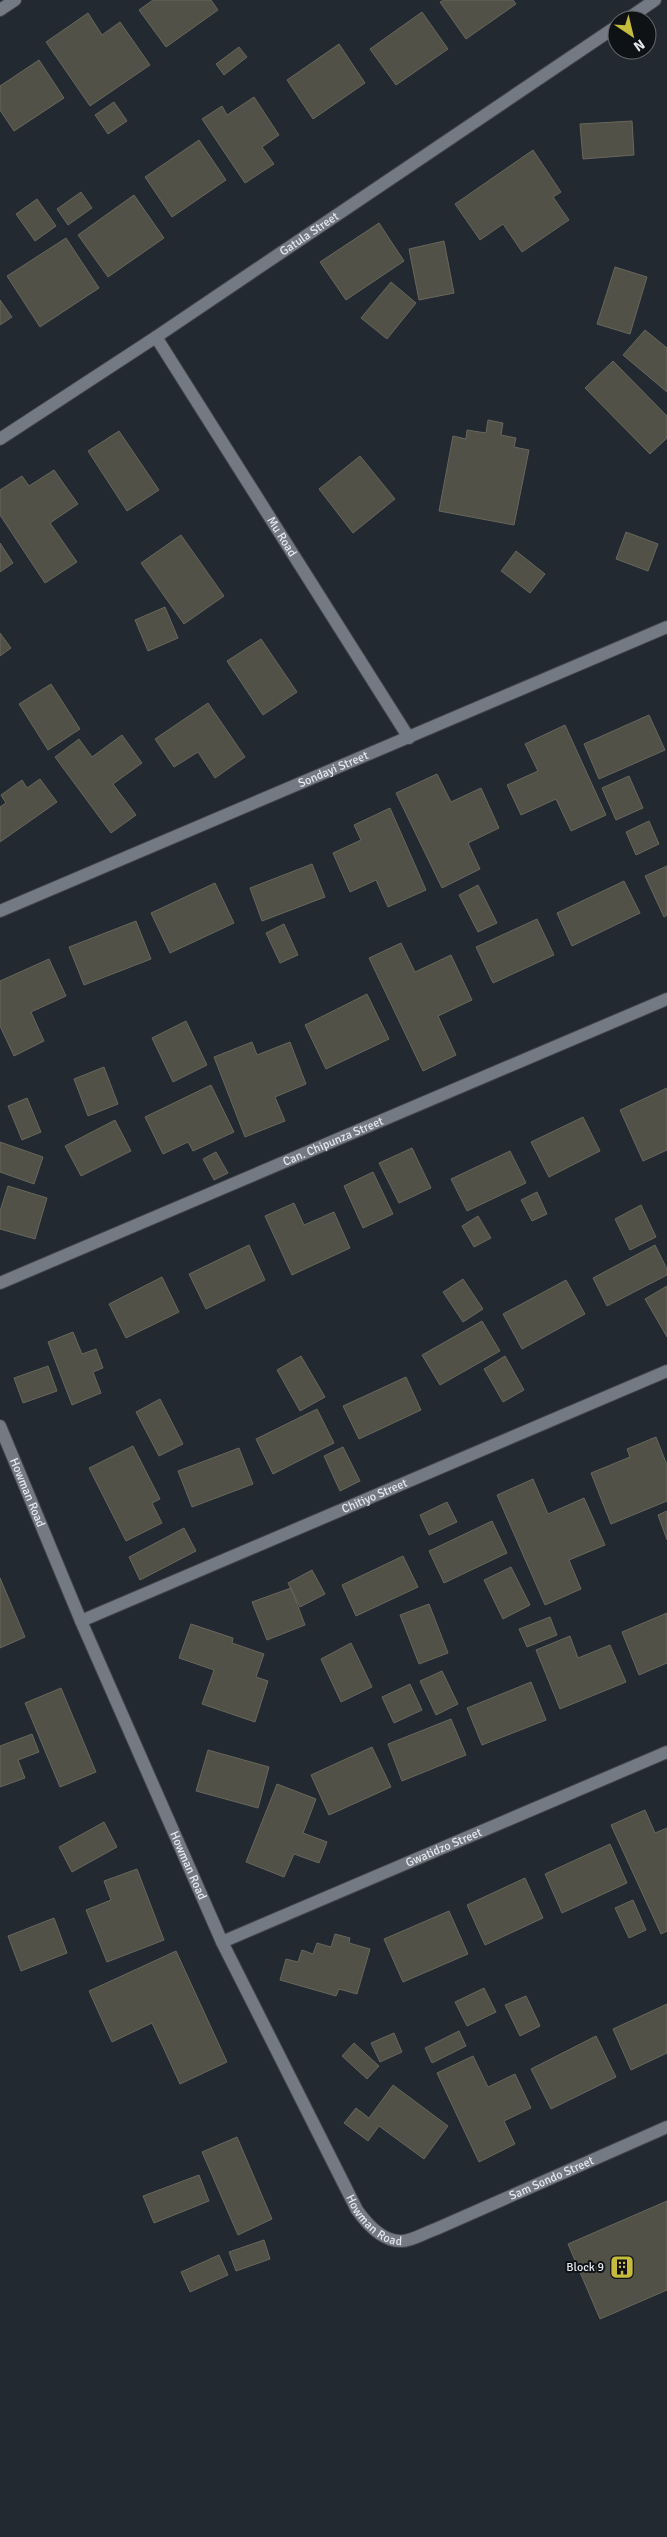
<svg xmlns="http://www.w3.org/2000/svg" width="667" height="2537" font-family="Signika,sans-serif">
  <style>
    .building { fill: #515147; stroke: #68675d }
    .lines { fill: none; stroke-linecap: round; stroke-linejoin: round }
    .minor-casing { stroke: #40454b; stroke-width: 14 }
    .minor { stroke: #737a83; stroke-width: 12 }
    .labels { text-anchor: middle; stroke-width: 4; stroke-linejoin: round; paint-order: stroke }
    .street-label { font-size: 12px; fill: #e4e8ed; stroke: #0f1215 }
    .poi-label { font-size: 12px; fill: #e4e8ed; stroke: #0f1215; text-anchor: end }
  </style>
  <rect width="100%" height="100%" fill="#232930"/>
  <path class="building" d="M153 0H211L218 10 166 47 139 10Z
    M444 0H513L516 4 466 39 440 2Z
    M422 12 448 49 396 85 370 49Z
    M88 13 102 35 120 22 150 65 90 106 46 42Z
    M339 44 365 83 313 119 287 80Z
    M239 47 247 57 224 75 216 64Z
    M39 60 64 98 14 131 0 110V86Z
    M254 97 279 135 262 147 274 164 245 183 202 119 222 106 227 115Z
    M114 102 127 121 108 134 95 115Z
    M632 121 634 155 583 159 580 124Z
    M199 140 226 180 172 217 145 177Z
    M533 150 561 192 553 197 569 220 522 252 503 224 480 240 455 204Z
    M81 192 92 208 68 225 57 209Z
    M134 195 164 238 108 277 78 235Z
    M37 199 56 226 35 241 16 214Z
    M379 223 404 261 346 300 320 262Z
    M66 238 99 288 40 327 7 276Z
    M444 241 454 293 419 300 409 249Z
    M615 267 647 277 630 334 597 324Z
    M391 282 416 303 387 339 361 318Z
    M0 300 12 317 0 325Z
    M645 330 667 348V392L623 355Z
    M613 361 667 416V438L650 454 585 388Z
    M488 420 503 423 501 435 516 438 514 447 529 450 514 525 439 511 453 436 466 439 467 430 486 433Z
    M119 431 159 490 127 511 88 451Z
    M360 456 395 499 353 533 319 489Z
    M54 470 78 504 50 523 77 562 45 583 0 515V490L22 476 29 486Z
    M626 532 658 544 648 571 616 559Z
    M181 535 224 596 184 624 141 563Z
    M0 543 13 563 0 572Z
    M516 551 545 574 530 593 501 571Z
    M165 607 178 638 148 651 135 620Z
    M0 633 11 648 0 656Z
    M261 639 297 692 263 715 227 661Z
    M51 684 80 729 48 750 19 704Z
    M208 703 245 757 215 778 198 752 174 767 155 739Z
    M649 715 665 750 599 779 584 744Z
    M565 725 606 815 571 831 556 799 521 815 507 785 538 771 525 744Z
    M122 735 142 763 113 784 136 815 111 833 55 757 79 739 92 757Z
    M437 774 451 802 481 788 499 828 468 843 480 869 442 888 396 793Z
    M629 776 643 808 616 820 602 788Z
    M40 779 57 802 0 842V807L6 803 1 795 22 780 27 788Z
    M390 808 426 890 388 907 376 880 350 892 333 853 361 840 354 825Z
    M649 821 659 844 636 855 626 832Z
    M312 864 325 897 262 921 250 888Z
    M667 866V915L664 917 645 876Z
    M624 881 640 913 572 946 557 913Z
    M215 883 234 923 170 953 151 913Z
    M478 885 497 923 478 932 459 895Z
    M537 919 554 955 493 983 476 947Z
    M136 921 151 959 84 985 69 947Z
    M284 924 298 955 280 963 266 933Z
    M401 943 415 972 451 955 472 1000 438 1016 456 1055 423 1071 369 958Z
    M49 959 66 996 31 1012 44 1041 14 1056 0 1026V981Z
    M367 994 389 1039 326 1069 305 1025Z
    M186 1021 207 1065 173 1082 152 1038Z
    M252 1042 257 1055 290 1042 306 1084 275 1097 285 1121 245 1137 214 1057Z
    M104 1067 118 1104 88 1116 74 1079Z
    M211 1085 234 1132 193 1151 188 1142 163 1154 145 1117Z
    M667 1088V1150L643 1161 620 1110Z
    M27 1098 41 1132 22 1140 8 1106Z
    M583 1117 600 1151 549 1177 531 1142Z
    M115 1120 131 1151 81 1176 65 1146Z
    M0 1142 43 1157 34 1184 0 1172Z
    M412 1148 431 1188 399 1203 379 1163Z
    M510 1151 526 1183 467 1211 451 1179Z
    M216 1152 228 1173 214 1180 203 1159Z
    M373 1172 393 1214 363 1228 344 1186Z
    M8 1186 47 1198 35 1239 0 1229V1211Z
    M537 1192 547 1214 532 1221 521 1200Z
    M294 1203 304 1225 334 1212 350 1248 292 1275 265 1216Z
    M641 1205 656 1237 630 1250 615 1219Z
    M478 1216 491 1238 474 1247 462 1226Z
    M249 1245 265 1280 206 1309 189 1274Z
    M655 1245 667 1269V1275L607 1306 593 1278Z
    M162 1277 179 1312 126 1338 109 1304Z
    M463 1279 483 1309 463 1322 443 1292Z
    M566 1280 585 1314 522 1349 503 1314Z
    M667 1286V1337L645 1299Z
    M482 1321 500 1351 440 1385 422 1355Z
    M73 1332 82 1354 96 1349 103 1368 93 1372 101 1393 72 1405 48 1342Z
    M301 1356 325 1397 300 1411 277 1370Z
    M505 1356 524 1390 503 1402 484 1369Z
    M48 1366 57 1391 23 1403 14 1378Z
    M406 1377 421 1410 359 1439 343 1406Z
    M160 1399 183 1444 159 1456 136 1412Z
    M317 1409 334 1443 273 1474 256 1439Z
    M656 1437 667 1465V1501L611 1524 591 1473 630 1457 627 1449Z
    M133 1446 160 1499 152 1503 162 1523 126 1541 89 1468Z
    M343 1447 360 1481 340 1491 324 1456Z
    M239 1448 253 1484 192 1507 178 1471Z
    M533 1479 548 1514 584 1498 605 1545 569 1560 581 1589 545 1605 497 1495Z
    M447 1502 457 1522 429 1535 420 1515Z
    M667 1511V1540L658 1515Z
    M492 1521 507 1553 444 1583 429 1551Z
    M184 1528 196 1551 140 1580 129 1557Z
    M403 1556 418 1587 356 1616 342 1585Z
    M511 1567 530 1605 503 1619 484 1580Z
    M312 1570 325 1594 300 1607 288 1583Z
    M0 1578 25 1637 0 1648Z
    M291 1588 305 1625 267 1640 252 1602Z
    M429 1604 448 1653 419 1664 400 1615Z
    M667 1613V1663L639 1675 622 1632Z
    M550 1617 557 1635 527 1647 519 1629Z
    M191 1624 233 1638 232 1643 264 1654 256 1677 268 1681 255 1722 202 1704 214 1670 179 1658Z
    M570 1636 578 1658 610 1645 626 1682 560 1709 536 1650Z
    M351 1643 372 1687 341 1702 321 1659Z
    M442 1671 458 1704 436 1715 420 1681Z
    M531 1682 546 1720 482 1745 467 1708Z
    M410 1684 422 1710 394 1723 382 1697Z
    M61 1688 96 1772 60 1787 25 1703Z
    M451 1719 466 1755 402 1781 388 1744Z
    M32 1734 39 1752 18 1760 25 1778 0 1787V1746Z
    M372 1747 391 1787 329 1815 311 1775Z
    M208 1750 269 1767 258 1808 196 1791Z
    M277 1784 316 1799 303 1833 327 1842 319 1863 294 1854 284 1877 246 1862Z
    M645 1810 655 1833 667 1828V1931L661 1934 611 1825Z
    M104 1822 117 1847 72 1872 59 1847Z
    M610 1844 627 1883 562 1913 545 1874Z
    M137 1869 164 1940 107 1962 86 1910 111 1900 104 1881Z
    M525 1878 543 1918 485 1945 467 1905Z
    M633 1900 646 1930 629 1938 615 1908Z
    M449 1911 468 1954 403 1982 384 1939Z
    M54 1918 67 1953 21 1971 8 1936Z
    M335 1934 350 1938 349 1943 370 1949 357 1994 339 1989 336 1996 280 1980 286 1959 298 1962 302 1950 313 1954 317 1943 331 1947Z
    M176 1951 227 2062 180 2084 152 2023 112 2042 89 1991Z
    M484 1988 496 2012 467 2026 455 2002Z
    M526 1996 540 2026 520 2036 505 2005Z
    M667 2004V2053L631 2070 613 2029Z
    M459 2031 466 2046 432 2063 425 2048Z
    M394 2033 402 2052 380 2062 371 2043Z
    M596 2036 616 2077 551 2109 531 2069Z
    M354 2043 379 2066 367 2079 342 2056Z
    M473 2056 488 2087 515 2074 531 2108 504 2121 515 2144 479 2162 437 2073Z
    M393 2085 448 2126 424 2159 379 2126 368 2141 344 2123 356 2108 369 2118Z
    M237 2137 272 2219 238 2235 202 2152Z
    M199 2175 209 2201 154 2223 143 2196Z
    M667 2201V2290L600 2319 568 2244Z
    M264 2240 270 2259 236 2271 229 2252Z
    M219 2255 228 2275 190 2292 181 2272Z"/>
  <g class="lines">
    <g class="minor-casing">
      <g id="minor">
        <path d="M0 10 15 0"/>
        <path d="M626 20 655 0"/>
        <path id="s1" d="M156 337 409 738"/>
        <path id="s2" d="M0 439 156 337 617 26"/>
        <path id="s3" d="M0 911 667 627"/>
        <path id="s4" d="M0 1283 667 999"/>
        <path id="s5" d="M0 1426 81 1621 222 1942 357 2210C367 2224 383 2242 402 2241 412 2241 426 2232 436 2229L667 2127"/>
        <path id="s6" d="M81 1621 667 1371"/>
        <path id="s7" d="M222 1942 667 1752"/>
      </g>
    </g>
    <use href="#minor" class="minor"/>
  </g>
  <defs>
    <g id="building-square" transform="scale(1.25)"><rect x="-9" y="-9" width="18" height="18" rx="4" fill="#c5bc3d" stroke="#0f1215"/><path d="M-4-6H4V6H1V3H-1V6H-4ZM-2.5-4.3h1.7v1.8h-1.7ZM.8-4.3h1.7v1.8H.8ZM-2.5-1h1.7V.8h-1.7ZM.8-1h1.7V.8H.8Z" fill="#111"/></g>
  </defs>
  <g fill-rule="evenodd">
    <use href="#building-square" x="622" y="2267"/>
  </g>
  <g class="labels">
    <g class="street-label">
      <text dy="4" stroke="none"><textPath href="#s2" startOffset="371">Gatula Street</textPath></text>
      <text dy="4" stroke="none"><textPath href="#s1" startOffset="236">Mu Road</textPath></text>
      <text dy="4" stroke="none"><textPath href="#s3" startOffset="362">Sondayi Street</textPath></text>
      <text dy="4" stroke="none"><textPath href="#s4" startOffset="362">Can. Chipunza Street</textPath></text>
      <text dy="4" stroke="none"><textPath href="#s5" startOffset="72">Howman Road</textPath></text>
      <text dy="4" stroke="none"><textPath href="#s6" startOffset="319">Chitiyo Street</textPath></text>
      <text dy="4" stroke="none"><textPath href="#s7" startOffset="241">Gwatidzo Street</textPath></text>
      <text dy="4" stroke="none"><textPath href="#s5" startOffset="478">Howman Road</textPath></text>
      <text dy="4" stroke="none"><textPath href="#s5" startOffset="1081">Sam Sondo Street</textPath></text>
      <text dy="4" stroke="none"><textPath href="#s5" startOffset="882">Howman Road</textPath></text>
    </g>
    <g class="poi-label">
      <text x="604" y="2271">Block 9</text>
    </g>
  </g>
  <g transform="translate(632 35) rotate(145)"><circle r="24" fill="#0f1215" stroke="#64686b"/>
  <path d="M0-4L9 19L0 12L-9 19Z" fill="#c5bc3d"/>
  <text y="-8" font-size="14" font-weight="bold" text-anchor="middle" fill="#e4e8ed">N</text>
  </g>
</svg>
